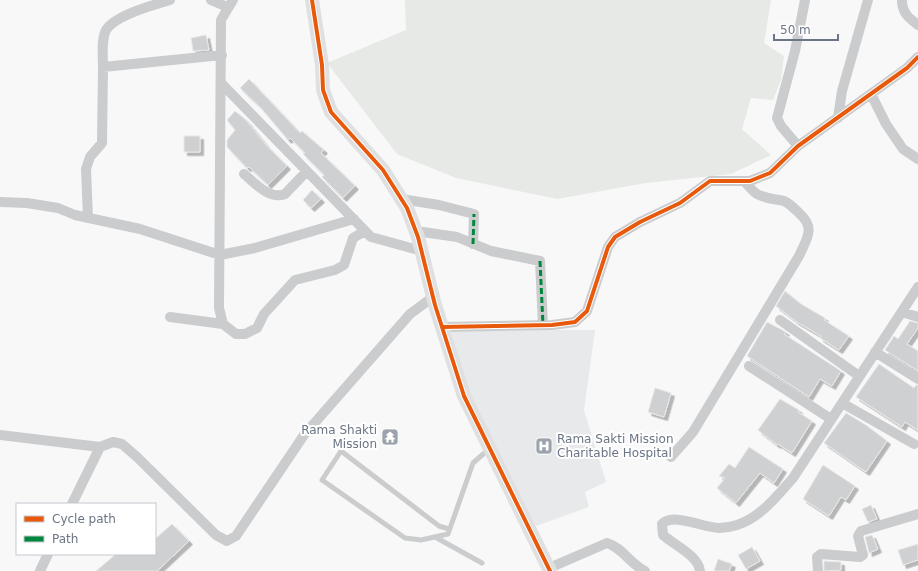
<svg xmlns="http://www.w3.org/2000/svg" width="918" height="571" font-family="'DejaVu Sans',sans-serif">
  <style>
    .built { fill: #e8e9ea }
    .green { fill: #e6e9e6 }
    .building { fill: #cfd0d1; stroke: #e8e8e8; filter: url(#shadow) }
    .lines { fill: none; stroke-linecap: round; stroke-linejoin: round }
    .lane { stroke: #cbccce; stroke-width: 5 }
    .street { stroke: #cbccce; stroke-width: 10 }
    .secondary { stroke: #dfe0e1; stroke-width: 14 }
    .quiet { stroke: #00873e; stroke-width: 3; stroke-dasharray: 6 3; stroke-linecap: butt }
    .cycleway-casing { stroke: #fff; stroke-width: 6 }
    .cycleway { stroke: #e8590c; stroke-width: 4 }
    .labels { text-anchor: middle; stroke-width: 4; stroke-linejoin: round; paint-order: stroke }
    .poi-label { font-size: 12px; fill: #6b7585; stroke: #fff; text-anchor: end }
  </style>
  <defs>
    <filter id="shadow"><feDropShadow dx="3.5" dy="3.5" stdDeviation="0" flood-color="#0004"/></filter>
  </defs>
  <rect width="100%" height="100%" fill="#f8f8f8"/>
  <path class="built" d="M451 330H595L584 410 606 482 585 492 589 507 536 526 467 395Z"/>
  <path class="green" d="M405 0H771L764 43 784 56 781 80 773 100 751 98 742 129 771 155 731 174 646 183 557 199 456 178 397 154 327 63 406 30Z"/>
  <path class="building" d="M206 35 209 50 193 51 191 38Z
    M249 79 300 133 302 131 324 150 321 153 355 186 343 198 322 177 324 175 303 154 305 153 290 138 288 140 261 108 240 88Z
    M235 111 246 120 266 145 287 166 268 185 249 167 247 168 227 147V140L235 130 227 120Z
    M184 136H200V152H184Z
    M312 190 321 199 311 208 303 200Z
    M785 291 801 304 825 318 824 320 849 336 839 350 820 338 821 336 797 322 776 306Z
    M910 321 918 323V328L907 344 918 351V371L885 350 894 336 898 339Z
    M767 322 786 332 784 334 841 371 832 386 820 379 809 397 747 356Z
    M879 364 914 388 916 385H918V430L905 422 902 427 856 397Z
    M655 388 671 393 664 417 648 412Z
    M780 399 799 410 798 412 812 421 792 453 778 444 777 445 758 430Z
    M846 413 866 425 887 441 866 472 824 443Z
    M749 447 783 469 774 483 760 473 736 503 717 488 725 478 719 476 729 464 735 468Z
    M823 465 855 486 846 500 841 497 829 516 803 499Z
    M871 505 877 519 868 522 862 509Z
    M172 524 189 541 157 571H96L116 554H155V539Z
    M872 535 878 549 869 553 865 537Z
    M918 544V560L903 565 898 550Z
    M752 547 760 561 746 569 738 555Z
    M718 559 732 564 729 571H714Z
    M824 561 841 562V570L824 571Z"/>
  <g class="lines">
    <path class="lane" d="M449 529 439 526 341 451 322 480 405 538 421 540 448 534 473 463 489 449
      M435 537 482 563"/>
    <path class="street" d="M211 0 227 7
      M902 0C902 13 909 18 918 25
      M103 67C103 56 101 40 106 30 115 15 154 5 170 0
      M222 84 371 237 422 251
      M871 94 886 124 903 149 918 159
      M838 118 842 91 868 0
      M798 146 781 126 777 118 795 51 805 0
      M244 174C255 183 269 200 285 194L307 171
      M401 199 439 205 474 214 473 244
      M0 202 27 203 58 208 75 215 140 229 220 255 255 248 354 219
      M88 218 86 169 90 157 102 143 103 67 222 55
      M416 231 457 237 491 251 540 261 543 325
      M902 312 918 317
      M170 317 223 324 236 334H245L257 328 264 314 295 280 335 270 344 265 353 238 365 231
      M780 320 859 376
      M223 324 219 308 221 20 233 0
      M442 327 552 325 575 322 587 311 608 247 615 237 640 222 680 203 710 181H750L770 173 798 146 907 68 918 57
      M875 352 918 379
      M749 366 831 419
      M842 403 914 444
      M0 435 100 447
      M671 457 693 432 799 256C807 238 816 228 799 213 795 209 789 203 784 201 776 199 766 199 757 194 753 192 748 185 744 181
      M72 504 100 447 113 442 122 444 137 457 216 535 227 541 236 536 304 435 410 314 433 297
      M549 568 607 543C623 548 630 564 645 571
      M40 571 48 554
      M700 571C698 555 674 545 663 535L662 524C674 512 703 528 719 528 724 528 731 527 737 525 761 517 777 496 793 478L918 287
      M818 571 817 557 821 554 860 557 863 555 858 536 861 531 918 514"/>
    <path class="secondary" d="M312 0 322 65 323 90 331 112 383 170 407 208 418 237 435 305 464 396 550 571"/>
    <path class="quiet" d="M473 244 474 214
      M540 261 543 325"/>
    <g class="cycleway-casing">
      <path id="cycleway" d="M312 0 322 65 323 90 331 112 383 170 407 208 418 237 435 305 464 396 550 571
        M442 327 552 325 575 322 587 311 608 247 615 237 640 222 680 203 710 181H750L770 173 798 146 907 68 918 57"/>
    </g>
    <use href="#cycleway" class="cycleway"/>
  </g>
  <defs>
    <g id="temple-square" transform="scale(0.9)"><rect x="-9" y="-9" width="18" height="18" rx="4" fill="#9ca3ad" stroke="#fff"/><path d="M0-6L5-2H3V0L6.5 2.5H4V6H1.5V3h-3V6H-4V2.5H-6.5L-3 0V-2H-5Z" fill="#fff"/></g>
    <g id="hospital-square" transform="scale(0.9)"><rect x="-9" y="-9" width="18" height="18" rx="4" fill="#9ca3ad" stroke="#fff"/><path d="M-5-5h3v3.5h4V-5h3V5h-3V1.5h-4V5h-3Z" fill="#fff"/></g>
  </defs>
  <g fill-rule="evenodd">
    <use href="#temple-square" x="390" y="437"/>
    <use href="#hospital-square" x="544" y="446"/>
  </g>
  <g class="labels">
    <g class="poi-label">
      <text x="377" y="434">Rama Shakti<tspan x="377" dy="14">Mission</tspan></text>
      <text x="557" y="443" text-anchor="start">Rama Sakti Mission<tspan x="557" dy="14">Charitable Hospital</tspan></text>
    </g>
  </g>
  <rect x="16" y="503" width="140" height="52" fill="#ffffff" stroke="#c4c8ce"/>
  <rect x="24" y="516" width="20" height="6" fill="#e8590c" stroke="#c4c8ce"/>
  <text x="52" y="523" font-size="12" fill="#6b7585">Cycle path</text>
  <rect x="24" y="536" width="20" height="6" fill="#00873e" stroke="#c4c8ce"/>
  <text x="52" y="543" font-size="12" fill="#6b7585">Path</text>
  <path d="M774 34v6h64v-6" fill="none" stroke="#6b7585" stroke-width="2"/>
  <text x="780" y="34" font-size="12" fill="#6b7585" stroke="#ffffff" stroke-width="3" paint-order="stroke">50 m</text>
</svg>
